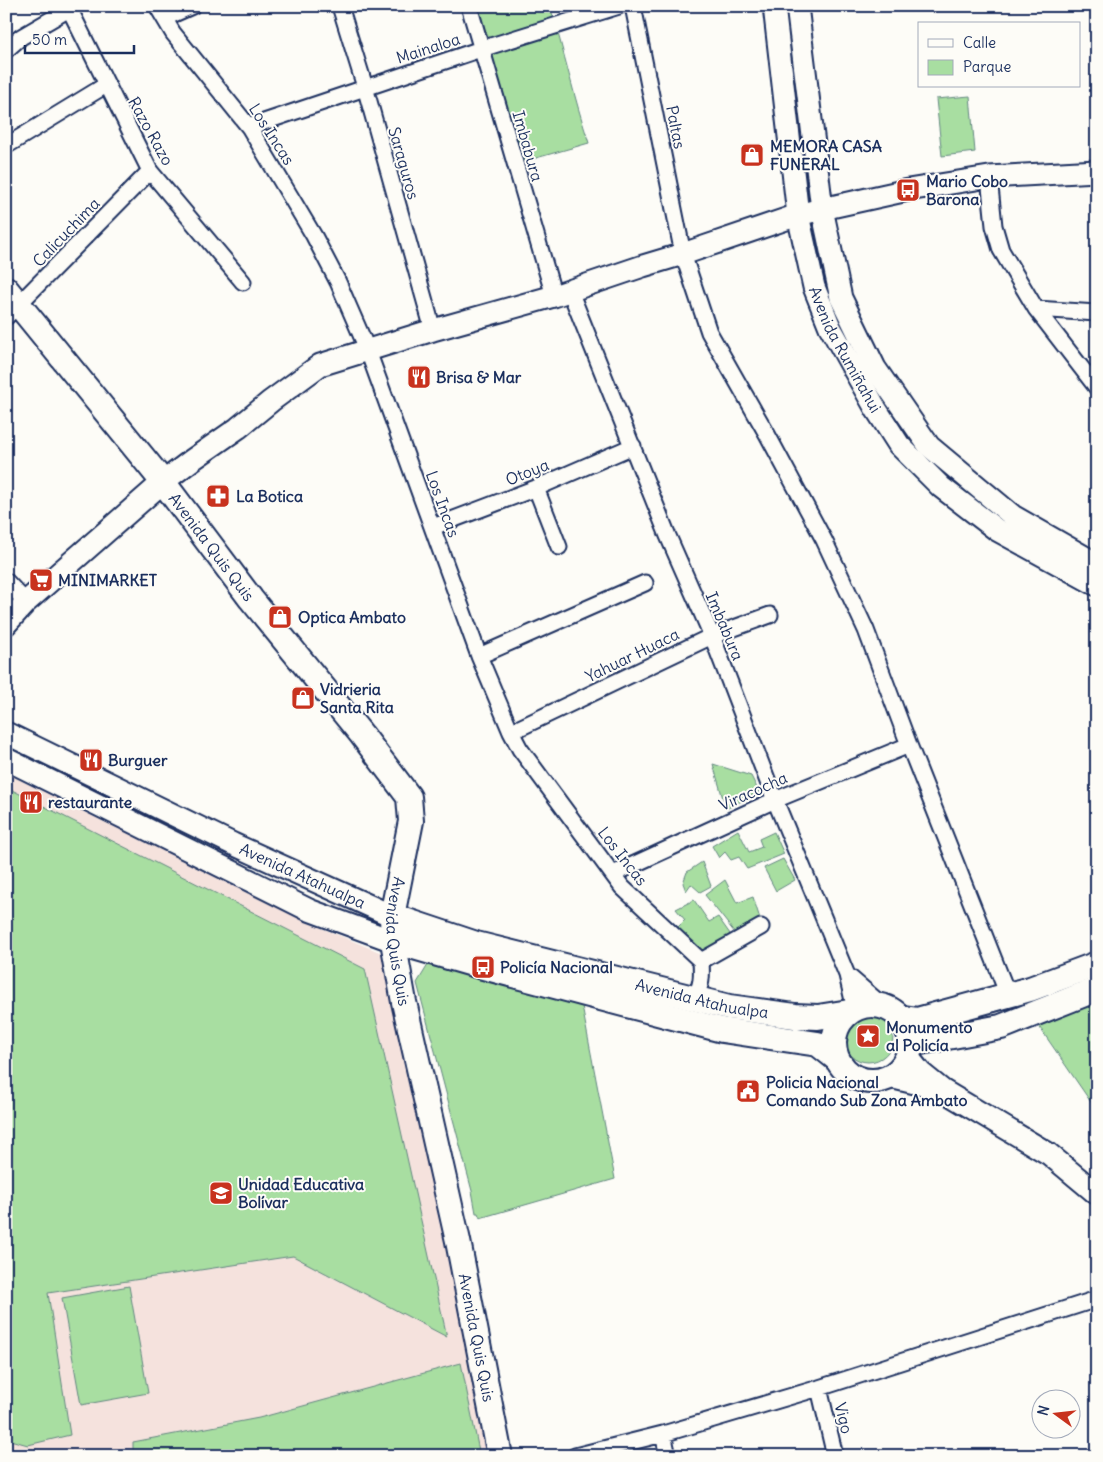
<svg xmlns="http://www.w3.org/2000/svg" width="1103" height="1462" font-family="Delius,sans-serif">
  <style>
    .built { fill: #f5e2dd }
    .green { fill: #a8dea1; stroke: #628680 }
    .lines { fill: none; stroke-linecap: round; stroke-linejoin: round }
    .street-casing { stroke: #1b2f5e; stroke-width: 19 }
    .secondary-casing { stroke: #1b2f5e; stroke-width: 25 }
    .primary-casing { stroke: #1b2f5e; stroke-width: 28 }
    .street { stroke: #fdfcf7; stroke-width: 15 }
    .secondary { stroke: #fdfcf7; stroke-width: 21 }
    .primary { stroke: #fdfcf7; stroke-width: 24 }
    .labels { text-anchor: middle; stroke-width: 4; stroke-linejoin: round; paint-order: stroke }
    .street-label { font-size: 16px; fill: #1b2f5e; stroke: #fdfcf7 }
    .poi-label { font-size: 16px; font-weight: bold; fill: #1b2f5e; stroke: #fdfcf7; text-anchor: start }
  </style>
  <rect width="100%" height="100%" fill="#fdfcf7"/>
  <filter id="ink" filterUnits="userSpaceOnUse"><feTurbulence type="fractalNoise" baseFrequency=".02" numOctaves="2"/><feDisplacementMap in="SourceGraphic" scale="10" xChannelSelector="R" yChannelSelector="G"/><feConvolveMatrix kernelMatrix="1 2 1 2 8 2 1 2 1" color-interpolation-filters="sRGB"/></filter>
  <g filter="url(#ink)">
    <path class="built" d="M6 773 304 921 382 953 493 1456H6Z"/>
    <path class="green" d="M478 6H550C564 51 574 98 589 143L522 162Z
      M970 96 975 152 942 156 936 99Z
      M713 764 751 776 759 792 726 809Z
      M6 787 365 969 447 1337 293 1256 48 1293 70 1435 28 1445 10 1440 6 1381Z
      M738 830 749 852 762 847 759 839 774 832 784 854 747 869 739 857 731 860 725 852 719 858 712 846Z
      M783 859 795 880 776 891 764 868Z
      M702 862 711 886 700 892 691 884 686 891 683 883 687 872Z
      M725 880 737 903 753 897 761 922 739 938 705 895Z
      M694 900 709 922 718 917 735 941 707 960 673 932 685 920 676 909Z
      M428 965 582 1006 615 1179 480 1218 478 1213H476L472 1191 417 983Z
      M1097 1000V1111L1038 1025 1051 1021 1050 1018Z
      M843 1037a25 25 0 1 1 50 0a25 25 0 1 1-50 0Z
      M129 1286 148 1393 81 1405 62 1298Z
      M461 1363 480 1456H133V1442L259 1418Z"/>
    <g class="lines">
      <g class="street-casing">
        <path id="street" d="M68 6 150 171 243 282
          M157 6 173 33 249 127 314 236 338 282 368 351 479 656 511 732 520 749 622 887 701 961C702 976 702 986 694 998
          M340 6 365 87 433 330
          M469 6 554 296
          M633 6 683 254 709 332 767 434 824 540 866 630 909 745 1008 995
          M165 18 192 6
          M6 50 21 37 69 9
          M249 127 481 49 619 6
          M6 146 106 85
          M989 177 994 226 1001 250 1036 309 1097 388
          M570 291 668 536 712 636 775 800 847 975 855 1009
          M1036 309 1097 313
          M6 317 150 171
          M536 488 559 547
          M433 527 536 488 633 446
          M6 581 26 602
          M479 656 645 583
          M511 732 712 636 770 615
          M613 874 775 800 909 745
          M701 961 761 927
          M847 975 883 1006
          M819 1388 835 1456
          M663 1434 668 1456
          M575 1456 663 1434 819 1388 1097 1299"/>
      </g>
      <g class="secondary-casing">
        <g id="secondary">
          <path id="s1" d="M774 6 798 215 814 287 830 327 876 409 899 445 941 487 997 530 1097 585"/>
          <path d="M797 6 822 209 841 298 875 368 929 446 1013 516 1097 564"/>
          <path d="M6 624 26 602 163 482 192 460 238 428 271 401 320 365 433 330 554 296 643 266 683 254 798 215 822 209 908 190 989 177 1097 171"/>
          <path id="s2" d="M6 733 233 844 392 916"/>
          <path d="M6 759 309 910 393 941"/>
          <path d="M908 1057 921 1073 942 1090 1049 1154 1097 1194"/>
          <path d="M890 1077 936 1088"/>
        </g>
      </g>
      <g class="primary-casing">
        <g id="primary">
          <path id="s3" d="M6 289 163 482 251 599 362 735 409 797 411 821 392 916 393 941 404 1002 458 1241 500 1456"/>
          <path id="s4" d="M392 916 476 944 729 1007 795 1016 818 1017 849 1012"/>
          <path d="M393 941 483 967 722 1030 818 1044 837 1059"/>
          <circle cx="872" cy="1043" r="38"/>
          <path d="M902 1018 917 1020 1030 989 1097 964"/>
          <path d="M910 1044 1001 1027 1097 989"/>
        </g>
      </g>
      <use href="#street" class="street"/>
      <use href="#secondary" class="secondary"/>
      <use href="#primary" class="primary"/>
    </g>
  </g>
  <defs>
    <g id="shop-square" transform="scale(1.25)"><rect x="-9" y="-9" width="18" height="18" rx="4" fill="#c8321e" stroke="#fdfcf7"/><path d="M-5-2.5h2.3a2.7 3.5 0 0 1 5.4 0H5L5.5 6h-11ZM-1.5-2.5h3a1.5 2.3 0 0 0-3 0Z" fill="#fff"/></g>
    <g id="bus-square" transform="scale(1.25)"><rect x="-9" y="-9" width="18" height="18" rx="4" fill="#c8321e" stroke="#fdfcf7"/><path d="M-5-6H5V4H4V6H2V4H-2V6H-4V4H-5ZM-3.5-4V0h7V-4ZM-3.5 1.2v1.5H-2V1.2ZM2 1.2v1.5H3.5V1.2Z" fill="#fff"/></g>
    <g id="restaurant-square" transform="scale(1.25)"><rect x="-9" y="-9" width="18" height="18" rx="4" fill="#c8321e" stroke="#fdfcf7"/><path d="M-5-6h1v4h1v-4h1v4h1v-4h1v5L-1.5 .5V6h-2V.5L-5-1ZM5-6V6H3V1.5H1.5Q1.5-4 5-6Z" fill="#fff"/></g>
    <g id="pharmacy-square" transform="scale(1.25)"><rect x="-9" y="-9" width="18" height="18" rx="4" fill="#c8321e" stroke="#fdfcf7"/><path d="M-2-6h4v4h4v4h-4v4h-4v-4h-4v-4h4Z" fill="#fff"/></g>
    <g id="supermarket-square" transform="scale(1.25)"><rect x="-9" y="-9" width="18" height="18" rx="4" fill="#c8321e" stroke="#fdfcf7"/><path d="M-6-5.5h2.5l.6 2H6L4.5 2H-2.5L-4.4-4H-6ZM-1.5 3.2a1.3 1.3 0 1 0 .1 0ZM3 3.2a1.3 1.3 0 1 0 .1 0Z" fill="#fff"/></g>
    <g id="sight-square" transform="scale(1.25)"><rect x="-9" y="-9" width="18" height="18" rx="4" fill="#c8321e" stroke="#fdfcf7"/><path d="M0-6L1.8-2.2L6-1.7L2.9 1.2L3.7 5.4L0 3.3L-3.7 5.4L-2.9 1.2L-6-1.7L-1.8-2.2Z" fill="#fff"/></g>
    <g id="civic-square" transform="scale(1.25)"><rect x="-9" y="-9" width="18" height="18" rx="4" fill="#c8321e" stroke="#fdfcf7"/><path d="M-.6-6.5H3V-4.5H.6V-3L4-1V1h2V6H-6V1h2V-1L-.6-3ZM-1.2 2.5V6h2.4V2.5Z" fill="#fff"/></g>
    <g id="university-square" transform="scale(1.25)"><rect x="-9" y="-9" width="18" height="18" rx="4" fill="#c8321e" stroke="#fdfcf7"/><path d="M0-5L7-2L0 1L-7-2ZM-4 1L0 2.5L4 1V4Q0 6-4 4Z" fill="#fff"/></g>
  </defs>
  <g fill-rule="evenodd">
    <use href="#shop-square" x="752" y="155"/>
    <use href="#bus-square" x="908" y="190"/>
    <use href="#restaurant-square" x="419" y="377"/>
    <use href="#pharmacy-square" x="218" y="496"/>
    <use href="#supermarket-square" x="41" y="580"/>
    <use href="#shop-square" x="280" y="617"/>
    <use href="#shop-square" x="303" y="698"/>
    <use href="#restaurant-square" x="91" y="760"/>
    <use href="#restaurant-square" x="31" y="802"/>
    <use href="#bus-square" x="483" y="967"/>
    <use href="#sight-square" x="868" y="1036"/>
    <use href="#civic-square" x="748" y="1091"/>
    <use href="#university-square" x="221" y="1193"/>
  </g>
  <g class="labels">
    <g class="street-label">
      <text transform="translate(428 48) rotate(-18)" y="6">Mainaloa</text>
      <text transform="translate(676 127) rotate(79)" y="6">Paltas</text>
      <text transform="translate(151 131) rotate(61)" y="6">Razo Razo</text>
      <text transform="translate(272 134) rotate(57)" y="6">Los Incas</text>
      <text transform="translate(528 146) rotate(74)" y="6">Imbabura</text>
      <text transform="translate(404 163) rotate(74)" y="6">Saraguros</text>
      <text transform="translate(66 232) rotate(-46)" y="6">Calicuchima</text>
      <text dy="6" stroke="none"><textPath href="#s1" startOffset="354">Avenida Rumiñahui</textPath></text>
      <text transform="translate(527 472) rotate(-22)" y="6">Otoya</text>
      <text transform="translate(443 504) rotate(70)" y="6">Los Incas</text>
      <text dy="6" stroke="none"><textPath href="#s3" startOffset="330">Avenida Quis Quis</textPath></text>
      <text transform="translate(725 626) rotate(67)" y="6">Imbabura</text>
      <text transform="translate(632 655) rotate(-26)" y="6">Yahuar Huaca</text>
      <text transform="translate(753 791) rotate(-24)" y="6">Viracocha</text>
      <text transform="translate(623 856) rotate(52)" y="6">Los Incas</text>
      <text dy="6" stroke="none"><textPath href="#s2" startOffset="329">Avenida Atahualpa</textPath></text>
      <text dy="6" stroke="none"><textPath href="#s3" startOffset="795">Avenida Quis Quis</textPath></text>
      <text dy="6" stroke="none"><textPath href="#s4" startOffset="321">Avenida Atahualpa</textPath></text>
      <text dy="6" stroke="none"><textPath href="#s3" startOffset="1200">Avenida Quis Quis</textPath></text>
      <text transform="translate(844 1418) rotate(76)" y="6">Vigo</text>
    </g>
    <g class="poi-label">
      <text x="770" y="152">MEMORA CASA<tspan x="770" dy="18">FUNERAL</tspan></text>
      <text x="926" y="187">Mario Cobo<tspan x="926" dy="18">Barona</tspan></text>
      <text x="436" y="383">Brisa &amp; Mar</text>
      <text x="236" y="502">La Botica</text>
      <text x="58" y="586">MINIMARKET</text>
      <text x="298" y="623">Optica Ambato</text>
      <text x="320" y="695">Vidrieria<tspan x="320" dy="18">Santa Rita</tspan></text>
      <text x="108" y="766">Burguer</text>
      <text x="48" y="808">restaurante</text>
      <text x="500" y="973">Policía Nacional</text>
      <text x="886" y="1033">Monumento<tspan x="886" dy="18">al Policía</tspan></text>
      <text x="766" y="1088">Policia Nacional<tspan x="766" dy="18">Comando Sub Zona Ambato</tspan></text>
      <text x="238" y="1190">Unidad Educativa<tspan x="238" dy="18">Bolívar</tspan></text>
    </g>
  </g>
  <rect width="1103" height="1462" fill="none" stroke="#fdfcf7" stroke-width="25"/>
  <rect x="12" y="12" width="1078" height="1437" fill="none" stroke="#1b2f5e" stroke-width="2" filter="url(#ink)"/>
  <rect x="918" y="22" width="162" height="65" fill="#fdfcf7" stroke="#a3aaba"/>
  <rect x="928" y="39" width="25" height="8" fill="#fdfcf7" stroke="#a3aaba"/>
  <text x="963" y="48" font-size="15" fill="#1b2f5e">Calle</text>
  <rect x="928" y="60" width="25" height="15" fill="#a8dea1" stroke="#a3aaba"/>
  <text x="963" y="72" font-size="15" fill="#1b2f5e">Parque</text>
  <g transform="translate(1056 1414) rotate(285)"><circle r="24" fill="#fdfcf7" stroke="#a3aaba"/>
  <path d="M0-4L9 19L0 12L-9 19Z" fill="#c8321e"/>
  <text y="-8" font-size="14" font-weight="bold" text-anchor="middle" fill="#1b2f5e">N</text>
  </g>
  <path d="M25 45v8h109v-8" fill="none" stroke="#1b2f5e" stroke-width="2.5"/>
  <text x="32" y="45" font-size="15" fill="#1b2f5e" stroke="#fdfcf7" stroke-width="4" paint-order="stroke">50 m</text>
</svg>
